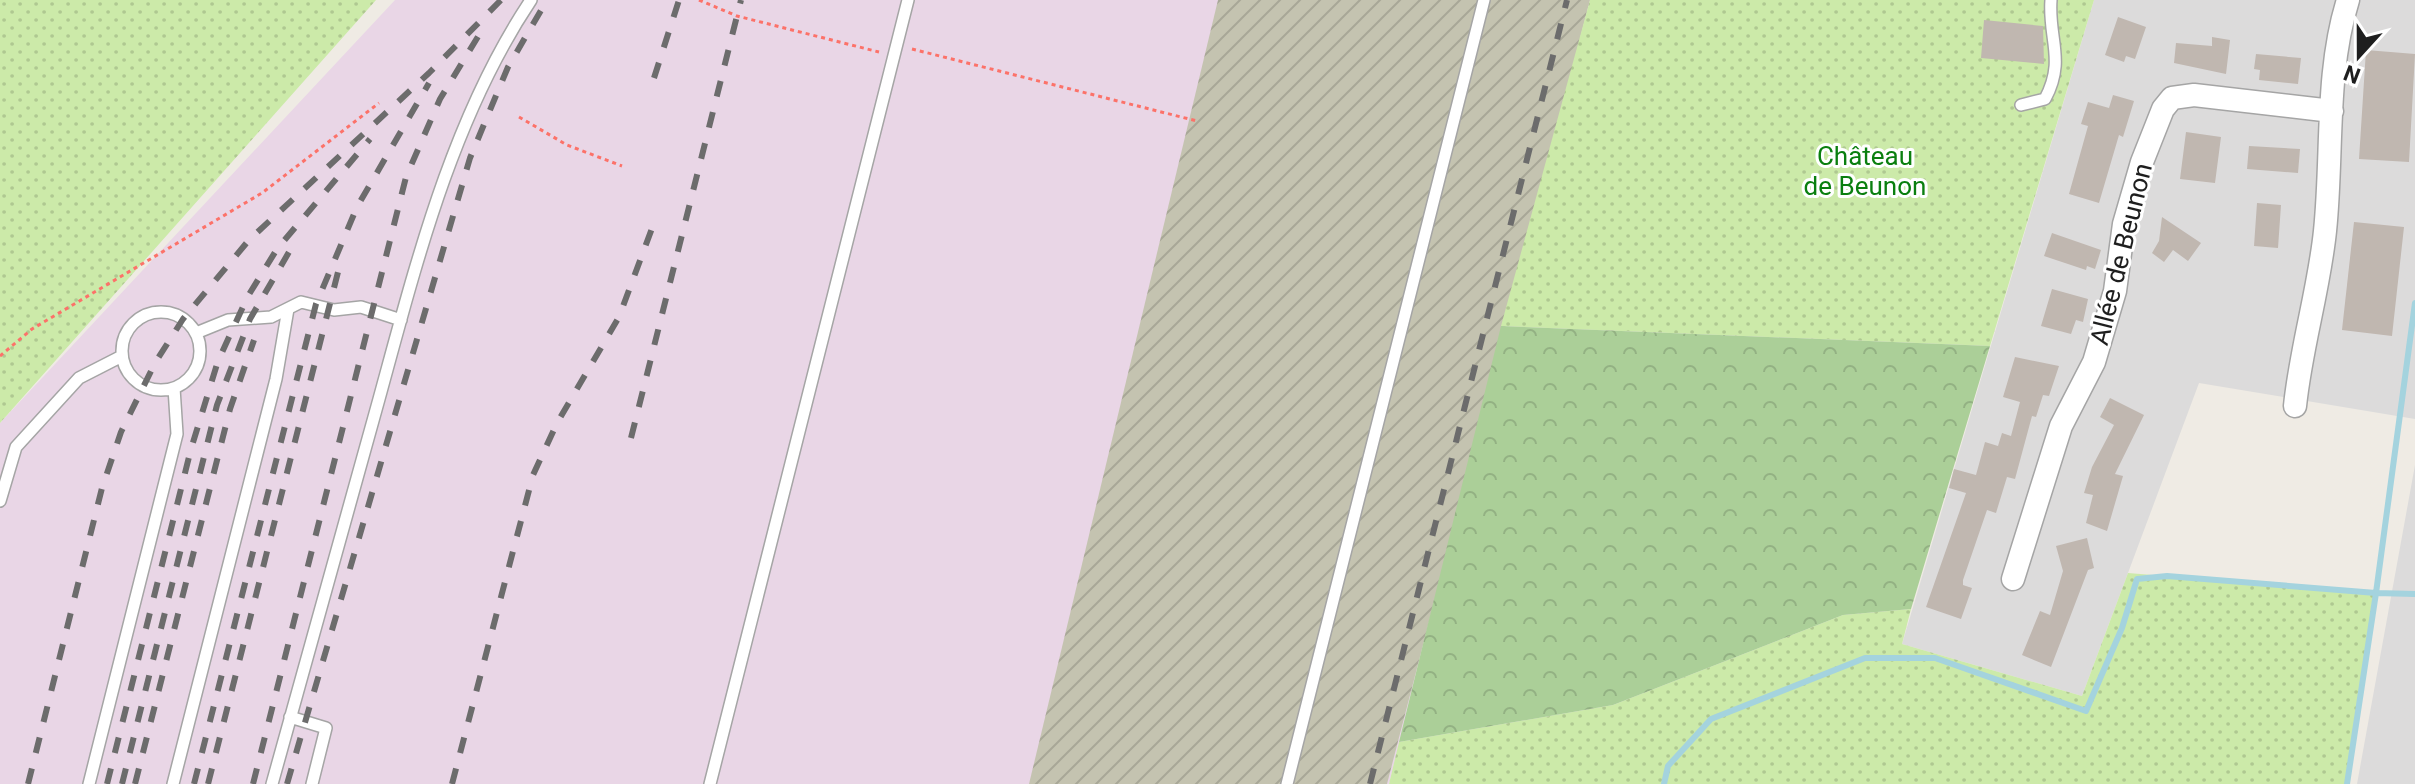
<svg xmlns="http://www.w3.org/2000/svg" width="2415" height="784" font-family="Roboto,sans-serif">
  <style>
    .residential { fill: #dcdbdb }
    .railway { fill: #e9d6e6 }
    .construction { fill: url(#construction-furrows) }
    .grass { fill: url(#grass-dots) }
    .forest { fill: url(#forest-crowns) }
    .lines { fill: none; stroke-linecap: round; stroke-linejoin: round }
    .stream { stroke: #a4d3de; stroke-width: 6 }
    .building { fill: #c0b7b0 }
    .lane-casing { stroke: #a5a5a5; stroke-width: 14 }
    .street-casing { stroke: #a5a5a5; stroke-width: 25 }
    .path { stroke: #fc7269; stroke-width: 3; stroke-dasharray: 4 4; stroke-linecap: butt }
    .lane { stroke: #fff; stroke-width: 11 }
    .street { stroke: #fff; stroke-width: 22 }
    .rail { stroke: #6c6c6c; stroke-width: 6; stroke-dasharray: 16 16; stroke-linecap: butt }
    .labels { text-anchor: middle; stroke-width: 6; stroke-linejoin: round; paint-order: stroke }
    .park-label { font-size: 26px; fill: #0a7f0f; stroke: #fff }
    .street-label { font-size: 26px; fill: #1e1e1e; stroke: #fff }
  </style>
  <defs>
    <pattern id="construction-furrows" width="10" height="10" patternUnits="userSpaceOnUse" patternTransform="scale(2)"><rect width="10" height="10" fill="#c4c3b0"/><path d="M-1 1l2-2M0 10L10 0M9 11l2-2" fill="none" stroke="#a8a797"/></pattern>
    <pattern id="grass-dots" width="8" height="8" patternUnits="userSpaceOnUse" patternTransform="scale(2)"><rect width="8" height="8" fill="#cceaa9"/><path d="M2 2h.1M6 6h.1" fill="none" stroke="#afc891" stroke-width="1.8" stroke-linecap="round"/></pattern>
    <pattern id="forest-crowns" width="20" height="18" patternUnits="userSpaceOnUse" patternTransform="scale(2)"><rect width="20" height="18" fill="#abcf98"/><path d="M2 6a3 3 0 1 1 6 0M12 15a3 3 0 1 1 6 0" fill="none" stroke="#93b183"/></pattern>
  </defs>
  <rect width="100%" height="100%" fill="#efebe4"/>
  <path class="residential" d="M2094 0H2415V419L2199 383 2082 696 1902 644Z
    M2415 465V784H2357Z"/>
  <path class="railway" d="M395 0H1590L1501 326 1389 784H0V423Z"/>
  <path class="construction" d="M1218 0H1590L1387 784H1029Z"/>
  <path class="grass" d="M0 0H376L0 423Z
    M1590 0H2094L1990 346 1501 326Z
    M2128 573 2376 593 2348 784H1389L1399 742 1613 705 1843 615 1911 609 1902 644 2082 696Z"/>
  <path class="forest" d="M1501 326 1990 346 1911 609 1843 615 1613 705 1399 742Z"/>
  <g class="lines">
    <path class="stream" d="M1664 784 1668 766 1711 719 1865 658H1935L2086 711 2122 628 2137 579 2167 576 2376 593 2415 303
      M2347 784 2376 593 2415 594"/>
  </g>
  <path class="building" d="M2118 17 2146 27 2135 59 2126 56 2124 62 2105 55Z
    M1984 20 2043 26 2044 64 1981 58Z
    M2212 37 2230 40 2226 74 2174 63 2176 43 2212 46Z
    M2366 50 2415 54 2409 162 2359 159Z
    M2256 54 2301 58 2298 84 2259 80 2260 70 2254 69Z
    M2113 95 2134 101 2123 137 2119 135 2099 203 2069 194 2088 126 2081 124 2088 102 2109 108Z
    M2186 132 2221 137 2215 183 2180 179Z
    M2249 146 2300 149 2298 173 2247 169Z
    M2257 203 2281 205 2278 248 2254 246Z
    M2162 217 2201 243 2188 261 2173 250 2164 262 2152 253 2159 241Z
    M2354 222 2404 227 2392 336 2342 330Z
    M2052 233 2101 250 2095 269 2087 266 2086 270 2044 256Z
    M2052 289 2088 299 2083 322 2076 320 2071 334 2041 326Z
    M2015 357 2059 366 2049 396 2043 395 2036 417 2032 416 2015 479 2007 477 1996 513 1987 510 1963 580V585L1972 588 1961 619 1926 607 1966 493 1949 488 1954 469 1976 475 1985 442 1998 446 2002 433 2011 436 2020 402 2003 397Z
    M2110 398 2144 415 2115 474 2123 476 2107 531 2086 523 2093 495 2084 493 2092 467 2114 425 2100 417Z
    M2087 538 2094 568 2088 570 2051 667 2022 655 2040 611 2050 615 2063 571 2056 546Z"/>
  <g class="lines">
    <g class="lane-casing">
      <path id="lane" d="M2021 105 2045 99C2066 60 2048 39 2051 0
        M122 351a39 39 0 1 1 78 0a39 39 0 1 1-78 0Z
        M196 333 228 320 271 317 301 302 334 310 361 307 401 320
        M0 501 16 447 79 378 122 356
        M290 717 326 728 312 784
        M89 784 177 434 174 388
        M173 784 276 379 288 309
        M272 784C307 656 343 528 379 399 416 264 452 118 531 0
        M710 784 908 0
        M1287 784 1484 0"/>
    </g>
    <g class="street-casing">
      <path id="street" d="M2295 406C2301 347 2319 290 2325 231 2333 155 2325 73 2348 0
        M2013 579 2061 426 2094 362 2115 291 2124 224 2142 162 2163 109 2172 98 2194 95 2332 111"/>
    </g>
    <path class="path" d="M699 0 737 16 879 52
      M912 49 1197 121
      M519 117 567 145 622 166
      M0 356 32 329 262 193 379 103"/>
    <use href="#lane" class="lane"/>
    <use href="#street" class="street"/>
    <path class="rail" d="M654 78 679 0
      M631 438 741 0
      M28 784 102 488 121 432 155 363 183 319 249 240 429 73 501 0
      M107 784 191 449 218 361 248 296 277 249 370 139
      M122 784 217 405 250 319 289 252
      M135 784 230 409 254 340
      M194 784 316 304 357 207 429 83
      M208 784 338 272
      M253 784 406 177 440 99 482 30
      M287 784 470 158 508 67 547 0
      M452 784 533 475 557 423 619 317 654 223
      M1370 784 1567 0"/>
  </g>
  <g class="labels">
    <g class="park-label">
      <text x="1865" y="165">Château<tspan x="1865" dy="30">de Beunon</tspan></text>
    </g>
    <g class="street-label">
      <text transform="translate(2121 254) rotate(-76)" y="9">Allée de Beunon</text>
    </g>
  </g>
  <g transform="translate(2359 56) rotate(201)" stroke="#ffffff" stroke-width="6" paint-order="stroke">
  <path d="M0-6L14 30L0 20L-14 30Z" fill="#1e1e1e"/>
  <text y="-12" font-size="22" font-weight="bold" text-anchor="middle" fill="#1e1e1e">N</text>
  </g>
</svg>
